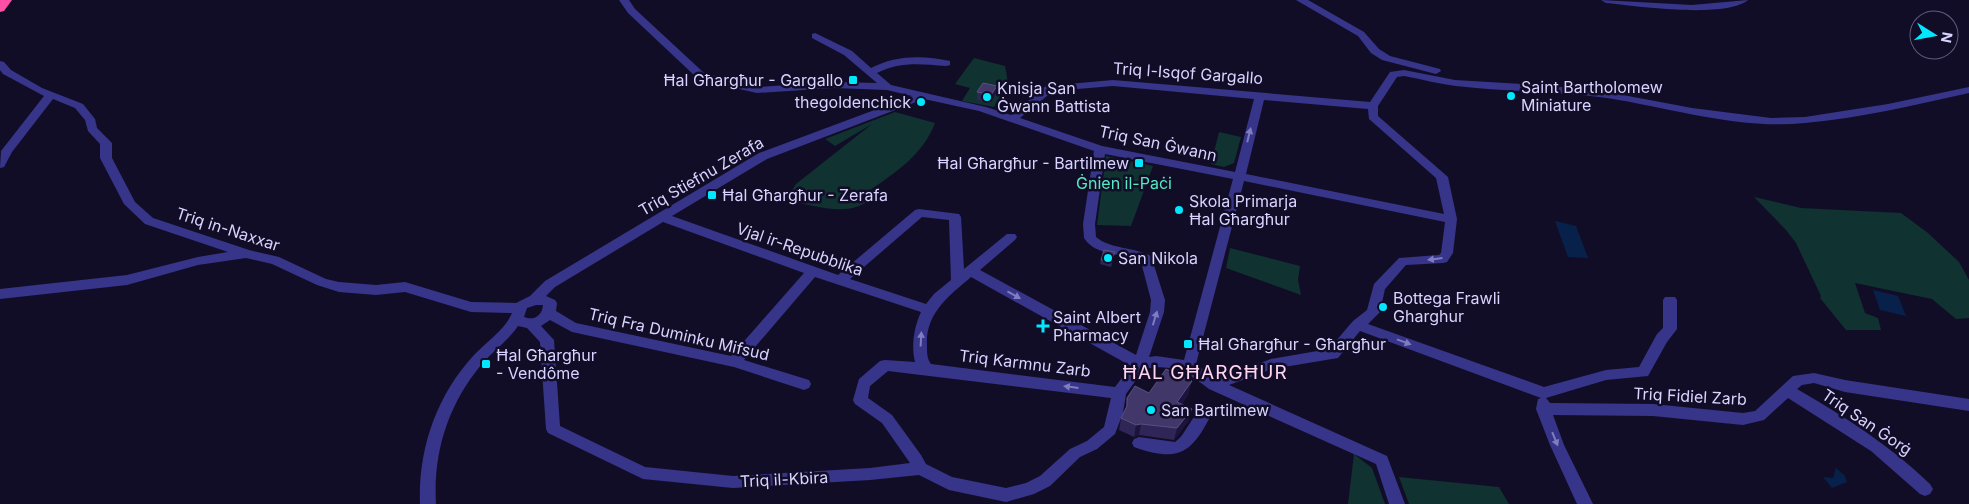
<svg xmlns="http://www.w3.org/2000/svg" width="1969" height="504" font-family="Inter,sans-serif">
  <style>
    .green { fill: #103230 }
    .water { fill: #08214b }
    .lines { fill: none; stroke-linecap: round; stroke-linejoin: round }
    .minor { fill: #37358a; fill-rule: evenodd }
    .highway { fill: #ff4ea5; fill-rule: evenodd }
    .wall { fill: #2f2557 }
    .shaded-wall { fill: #1c143c }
    .building { fill: #413869; stroke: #595080 }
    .oneway { fill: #7f7cbf }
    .poi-dot { fill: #00e7fe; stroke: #120d27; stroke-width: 2 }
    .labels { text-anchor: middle; stroke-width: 5; stroke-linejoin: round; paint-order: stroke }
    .street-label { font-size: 16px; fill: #d8d3ff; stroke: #120d27 }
    .poi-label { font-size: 16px; fill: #d8d3ff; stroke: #120d27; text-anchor: start }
    .park-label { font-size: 16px; fill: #56e9c3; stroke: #120d27 }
    .quarter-label { font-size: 19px; letter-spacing: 1px; fill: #ffd5f0; stroke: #120d27 }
  </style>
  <rect width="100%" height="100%" fill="#120d27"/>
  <path class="green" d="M974 58 1005 66 1008 82 994 107 962 101 970 88 955 84Z
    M895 112 935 123C923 155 896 172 869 191L872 198C849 219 813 205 786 200L796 184 872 124 835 146 825 139Z
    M1219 132 1241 137 1234 163 1224 167 1211 164Z
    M1106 156 1153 166 1131 226 1097 225Z
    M1754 197 1801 208 1901 213 1928 233 1959 262 1969 280V318L1956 319 1932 299 1855 283 1865 313 1878 318 1881 330H1846L1820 298 1821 296 1796 243 1786 230Z
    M1230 248 1300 266 1298 280 1301 295 1226 268Z
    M1354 454 1372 468 1385 504H1348Z
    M1399 477 1499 487 1509 504H1409Z"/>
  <path class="water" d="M1555 221 1576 226 1588 258 1568 257Z
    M1873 290 1898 296 1906 316 1880 310Z
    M1836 468 1845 476 1847 482 1832 488 1823 477 1833 478Z"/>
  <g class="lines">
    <path class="minor" d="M619 0H629L635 9 703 72 728 80 757 87 834 82 877 83 844 55 812 38V34L815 33 852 51 871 68C895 55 923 55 950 61V65L946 66C921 64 900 61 877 73L891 85 986 107 1011 115 1046 86 1113 80 1370 102 1390 72 1404 70 1455 80 1553 86 1607 92 1692 108 1771 118 1805 117 1888 104 1969 87V93C1915 105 1860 118 1805 123 1740 130 1671 108 1607 98 1557 91 1506 92 1456 86 1439 84 1421 79 1404 76L1397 77 1378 106V116L1448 177 1457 219 1453 253 1447 262 1443 263 1406 265 1385 289 1380 312 1368 324 1544 387 1606 370 1639 367 1657 334 1663 328V300L1665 297H1675L1677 300V329L1667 342 1648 376 1606 380 1546 398 1550 403 1653 404 1743 413 1755 411 1793 376 1814 373 1845 380 1969 399V411L1845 392 1814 383 1802 385 1797 389C1845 417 1891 446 1930 484L1933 489 1930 494 1925 496 1920 494 1871 451 1788 398 1764 420 1743 425 1653 416 1553 415 1564 445 1593 504H1577L1550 445 1536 409 1538 399 1541 398 1360 331 1338 358 1272 369 1229 385 1387 456 1405 504H1389L1376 464 1209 389C1187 372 1174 363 1144 369L1126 394 1123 413 1115 434 1097 449 1080 457 1050 486 1034 494 1006 502 949 490 919 475 870 480 733 488 643 479 548 433 546 429 540 342 527 328 518 326C508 341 493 351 481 365 448 405 433 452 436 504H420C418 450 436 396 474 355 486 342 505 330 512 313L471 312 405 292 376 295 339 292 317 285 272 264 246 258 198 265 127 285 0 299V289L127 275 198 257 228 252 145 224 124 204 100 158V144L88 131 85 120 75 108 53 99 12 152 4 167 0 168 1 151 44 96 3 74 0 70V61L4 62 11 70 42 88 83 104 95 119 97 128 112 143V158L135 202 153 218 249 250 279 257 326 279 339 282 376 285 405 282 471 302 516 303 530 296 545 281 759 153 912 96 887 90 834 88 757 93 721 85 695 76 628 13ZM1113 86 1254 99 1235 172 1102 146 1020 118 1053 91ZM924 99 979 111 1094 151 1083 224 1084 238C1096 257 1123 252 1141 262L1151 300 1150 312 1136 355 980 270 1015 240 1017 237 1015 234H1007L964 269 961 217 959 214 919 209 915 210 838 275 672 216 767 159ZM1264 100 1368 109 1369 119 1436 178 1444 214 1246 174ZM1105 154 1233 179 1184 360 1156 356 1149 357 1164 312 1165 300 1151 256C1134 247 1110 249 1096 237L1095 224ZM1244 181 1445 222 1441 253 1439 255 1399 258 1374 284 1367 310 1353 321 1329 349 1271 359 1216 379 1196 364ZM922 217 949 220 951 280 934 294 926 304 850 279ZM663 222 804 273 731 356 576 323 556 311 557 303 555 300 546 296 555 287ZM815 277 921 312C914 327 911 346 915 362L885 360 880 361 859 379 853 400 855 404 882 423 910 463 870 468 733 476 645 467 560 426 554 340 541 326 550 320 572 332 734 367 804 390 809 388 811 384 809 380 744 360ZM971 277 1131 366 1115 387 931 364C927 359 927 353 927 346 925 313 949 296 971 277ZM536 305H543C542 316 534 321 524 317L527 308ZM888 371 1111 398 1104 427 1087 441 1070 449 1040 476 1026 483 1006 488 952 477 926 464 921 455 892 415 868 398 870 386Z
      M1296 0H1308L1364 32 1379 49 1390 56 1440 69 1441 71 1436 74 1382 60 1371 53 1358 36Z
      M1601 0 1692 5 1748 0C1725 19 1636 6 1606 3Z
      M1204 409 1209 411 1211 415C1191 455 1177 462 1134 447L1132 443 1134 439 1139 437 1175 442C1187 434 1191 414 1204 409Z"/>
    <path class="highway" d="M0 0H12L4 11 0 12Z"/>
  </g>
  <path class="wall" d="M997 86 996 93 991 103 977 100V92Z
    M1114 256 1111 267 1100 264 1101 260Z
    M1149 393H1189L1182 404 1189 420 1174 440 1139 435 1134 437 1119 430 1121 418 1126 407 1127 398Z"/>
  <path class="shaded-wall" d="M997 86 996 93 991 103V95Z
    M1192 381 1189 393 1175 414 1177 402Z
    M1192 409 1189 420 1174 440 1177 428Z
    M1141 424 1139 435 1134 437 1136 425Z"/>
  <path class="building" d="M983 83 997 86 991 95 977 92Z
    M1104 250 1115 252 1111 262 1101 260Z
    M1166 369 1192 381 1177 402 1192 409 1177 428 1141 424 1136 425 1121 418 1127 406V398L1135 386 1149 393Z"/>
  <defs><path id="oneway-solid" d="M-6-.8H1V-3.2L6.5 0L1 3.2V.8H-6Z" transform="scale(1.25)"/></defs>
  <g class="oneway">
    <use href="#oneway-solid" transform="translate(1249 135) rotate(-76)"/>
    <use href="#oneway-solid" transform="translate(1435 259) rotate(173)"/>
    <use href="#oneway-solid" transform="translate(1014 295) rotate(29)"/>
    <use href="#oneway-solid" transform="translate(1155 318) rotate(-73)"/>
    <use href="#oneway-solid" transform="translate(921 339) rotate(-87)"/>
    <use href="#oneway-solid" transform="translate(1404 342) rotate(20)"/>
    <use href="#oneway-solid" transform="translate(1071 387) rotate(-173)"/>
    <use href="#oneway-solid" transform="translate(1555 439) rotate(68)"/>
  </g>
  <g class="poi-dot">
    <rect x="848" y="75" width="10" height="10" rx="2.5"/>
    <circle cx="1511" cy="96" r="5"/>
    <circle cx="987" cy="97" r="5"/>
    <circle cx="921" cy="102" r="5"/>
    <rect x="1134" y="158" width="10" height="10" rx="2.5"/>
    <rect x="707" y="190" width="10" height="10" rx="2.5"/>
    <circle cx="1179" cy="210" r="5"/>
    <circle cx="1108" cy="258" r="5"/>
    <circle cx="1383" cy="307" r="5"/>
    <path d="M1040.5 318.5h5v5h5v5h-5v5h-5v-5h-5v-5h5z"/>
    <rect x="1183" y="339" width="10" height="10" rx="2.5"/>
    <rect x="481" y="359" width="10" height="10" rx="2.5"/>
    <circle cx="1151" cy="410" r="5"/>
  </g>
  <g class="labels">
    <g class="street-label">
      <text transform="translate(1188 73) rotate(4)" y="6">Triq l-Isqof Gargallo</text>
      <text transform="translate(1158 143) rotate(12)" y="6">Triq San Ġwann</text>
      <text transform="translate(701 176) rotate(-30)" y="6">Triq Stiefnu Zerafa</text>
      <text transform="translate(228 229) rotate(18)" y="6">Triq in-Naxxar</text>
      <text transform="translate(800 249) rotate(19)" y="6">Vjal ir-Repubblika</text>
      <text transform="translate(679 334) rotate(13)" y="6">Triq Fra Duminku Mifsud</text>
      <text transform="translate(1025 363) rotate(7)" y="6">Triq Karmnu Zarb</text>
      <text transform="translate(1690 396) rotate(3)" y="6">Triq Fidiel Zarb</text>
      <text transform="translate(1867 422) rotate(34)" y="6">Triq San Ġorġ</text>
      <text transform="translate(784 479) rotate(-3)" y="6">Triq il-Kbira</text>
    </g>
    <g class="poi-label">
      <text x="843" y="86" text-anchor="end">Ħal Għargħur - Gargallo</text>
      <text x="1521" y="93">Saint Bartholomew<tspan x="1521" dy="18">Miniature</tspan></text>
      <text x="997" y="94">Knisja San<tspan x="997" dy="18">Ġwann Battista</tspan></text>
      <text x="911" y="108" text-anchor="end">thegoldenchick</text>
      <text x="1129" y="169" text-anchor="end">Ħal Għargħur - Bartilmew</text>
      <text x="722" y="201">Ħal Għargħur - Zerafa</text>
      <text x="1189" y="207">Skola Primarja<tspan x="1189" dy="18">Ħal Għargħur</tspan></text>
      <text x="1118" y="264">San Nikola</text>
      <text x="1393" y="304">Bottega Frawli<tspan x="1393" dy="18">Gharghur</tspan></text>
      <text x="1053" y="323">Saint Albert<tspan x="1053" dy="18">Pharmacy</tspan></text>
      <text x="1198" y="350">Ħal Għargħur - Għargħur</text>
      <text x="496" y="361">Ħal Għargħur<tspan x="496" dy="18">- Vendôme</tspan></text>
      <text x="1161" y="416">San Bartilmew</text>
    </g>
    <g class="park-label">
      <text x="1124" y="189">Ġnien il-Paċi</text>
    </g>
    <g class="quarter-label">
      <text x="1205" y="379">ĦAL GĦARGĦUR</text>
    </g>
  </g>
  <g transform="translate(1934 35) rotate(101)"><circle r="24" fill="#120d27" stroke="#615c7d"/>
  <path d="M0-4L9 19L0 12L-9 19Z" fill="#00e7fe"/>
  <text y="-8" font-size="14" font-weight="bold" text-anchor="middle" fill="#d8d3ff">N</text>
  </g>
</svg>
